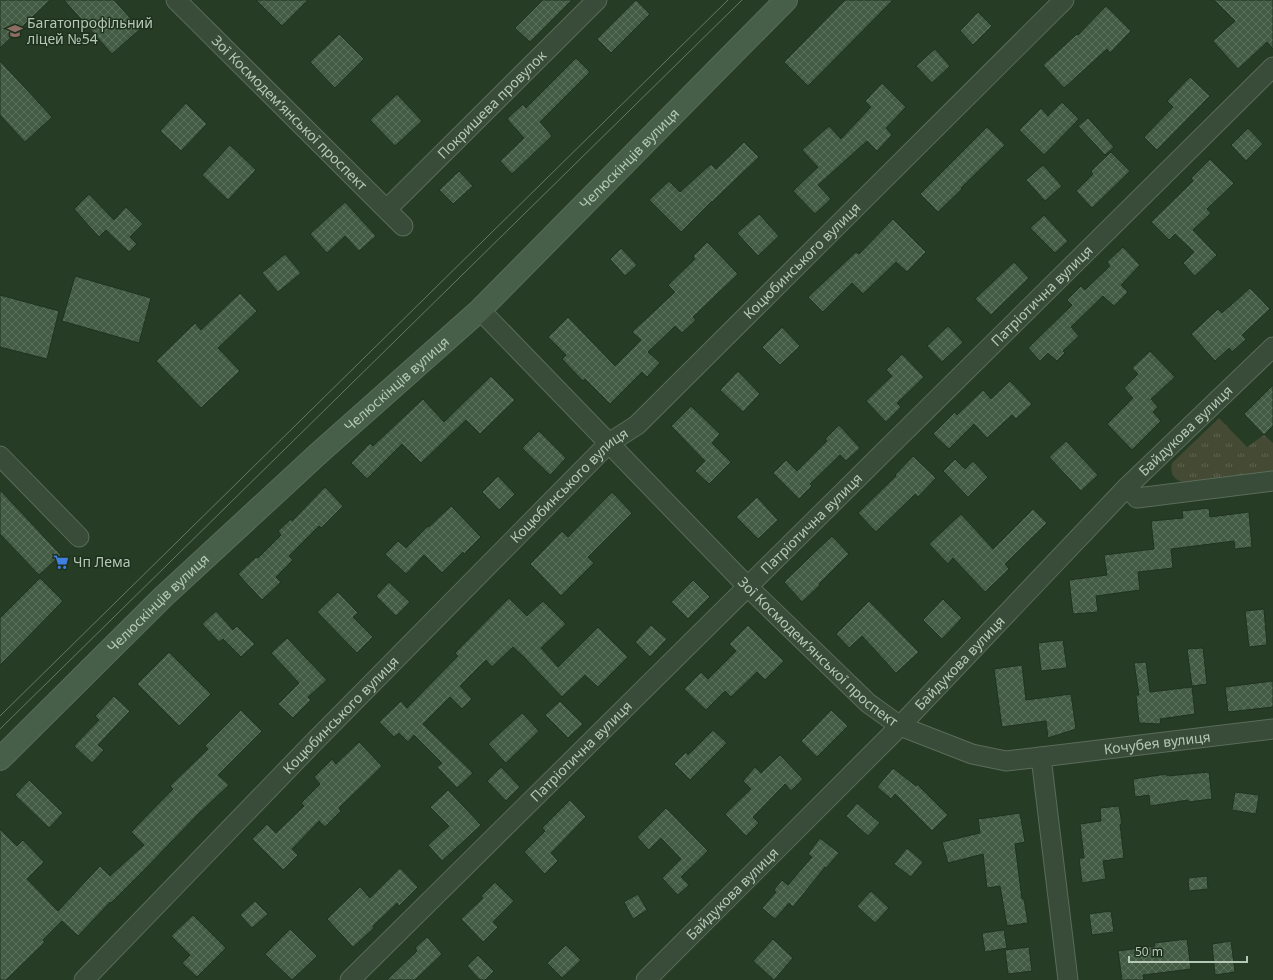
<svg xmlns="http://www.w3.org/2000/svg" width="1273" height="980" font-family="'Noto Sans',sans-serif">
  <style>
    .grass { fill: url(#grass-tufts) }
    .building { fill: url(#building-cross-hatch); stroke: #203320 }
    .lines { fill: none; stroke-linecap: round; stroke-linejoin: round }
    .minor-casing { stroke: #5a6c5a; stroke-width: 21 }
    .secondary-casing { stroke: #5a6c5a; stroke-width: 24 }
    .minor { stroke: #394c39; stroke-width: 19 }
    .secondary { stroke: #475f48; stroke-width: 22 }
    .tram { stroke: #657b64; stroke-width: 1 }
    .labels { text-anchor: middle; stroke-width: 3; stroke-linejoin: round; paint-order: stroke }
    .poi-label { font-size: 14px; fill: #b5c7b5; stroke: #1e311e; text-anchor: start }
    .street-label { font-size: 14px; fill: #b5c7b5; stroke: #1e311e }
  </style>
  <defs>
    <pattern id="grass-tufts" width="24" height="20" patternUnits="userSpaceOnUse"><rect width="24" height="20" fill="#444a34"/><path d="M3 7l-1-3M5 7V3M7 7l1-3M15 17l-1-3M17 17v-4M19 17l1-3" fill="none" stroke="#5d634f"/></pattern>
    <pattern id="building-cross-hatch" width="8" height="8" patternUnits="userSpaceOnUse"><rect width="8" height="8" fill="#425b42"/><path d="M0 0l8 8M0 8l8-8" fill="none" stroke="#5b715b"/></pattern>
  </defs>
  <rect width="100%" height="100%" fill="#263c25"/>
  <path class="grass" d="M1219 418 1247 447 1264 435 1273 443V471L1189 483C1177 482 1169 477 1172 463Z"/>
  <path class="building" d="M0 0H50L0 48Z
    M64 0H114L140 29 112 54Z
    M256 0H308L282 26Z
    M543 0H572L530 42 515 28Z
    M636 0 650 14 611 53 597 39Z
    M845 0H893L808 86 784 62Z
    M1214 0H1273V49L1267 42 1238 69 1213 41 1235 21Z
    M1106 6 1131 31 1110 53 1107 49 1064 88 1043 65 1077 34 1078 35Z
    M978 12 992 26 973 45 960 31Z
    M339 34 364 59 335 88 310 62Z
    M935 49 950 66 932 83 916 66Z
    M576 58 590 72 540 122 552 136 512 174 500 161 524 138 507 119 523 104 526 108Z
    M0 61 52 117 25 142 0 115Z
    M1190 77 1210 96 1157 150 1144 137 1173 107 1167 101Z
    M882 83 906 107 886 128 892 135 877 151 867 141 818 185 831 199 815 214 793 191 818 167 802 150 829 126 841 139 871 107 865 101Z
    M397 94 422 121 395 146 370 120Z
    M1062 102 1079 119 1044 155 1019 130 1041 108 1048 116Z
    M186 103 207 124 181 151 160 131Z
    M1088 118 1114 147 1105 155 1078 126Z
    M987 127 1005 145 961 188 962 189 938 212 920 194Z
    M1248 128 1263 144 1246 161 1231 145Z
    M744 142 759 157 712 202V201L681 232 649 200 669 181 680 192 711 164 716 169Z
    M230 145 256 170 228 200 202 175Z
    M1111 152 1130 171 1092 208 1076 191 1093 174 1091 171Z
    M1210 159 1234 183 1207 209 1211 213 1193 230 1217 255 1195 276 1183 263 1194 252 1175 234 1169 240 1151 222 1193 181 1191 178Z
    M1043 165 1062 186 1045 201 1026 180Z
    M459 171 473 186 453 204 439 190Z
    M89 194 114 220 126 207 143 224 130 237 137 244 129 252 106 230 99 237 74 209Z
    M345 202 376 236 359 251 345 236 327 253 310 234Z
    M759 214 779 236 758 256 737 233Z
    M1044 215 1068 241 1055 253 1030 228Z
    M893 219 926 252 907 272 896 262 863 294 852 283 823 312 808 297 856 252 859 254Z
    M707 242 738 274 693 317 696 320 682 333 675 326 648 352 660 363 647 377 642 372 610 404 585 379 583 381 562 359 566 355 548 337 568 317 615 366 641 340 632 332 675 292 668 285 695 259 693 256Z
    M1123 247 1140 265 1121 285 1128 292 1114 306 1103 296 1071 327 1079 336 1063 351 1065 353 1057 361 1048 353 1040 361 1028 348 1072 305 1067 300 1081 286 1085 290 1110 266 1107 262Z
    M621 248 637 265 625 276 610 259Z
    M285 254 301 273 278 292 262 273Z
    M1014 262 1029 278 991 315 975 299Z
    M75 276 151 298 139 343 62 321Z
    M1250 288 1270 309 1242 335 1246 339 1232 352 1229 348 1215 361 1191 334 1218 309 1222 313Z
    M240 293 257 311 218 348 240 371 201 408 156 361 195 323 201 330Z
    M0 295 59 311 47 359 0 347Z
    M948 326 963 342 942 362 927 346Z
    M782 327 800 346 780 365 762 347Z
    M1150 351 1175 377 1151 399 1158 407 1153 412 1161 421 1132 450 1107 424 1133 398 1124 388 1138 374 1132 368Z
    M902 354 924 377 897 403 901 407 886 422 866 401 892 376 886 370Z
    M738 371 760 394 743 412 720 390Z
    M491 376 515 400 480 434 466 420 421 463 402 444 367 479 351 463 370 443 373 446 423 399 444 422Z
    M1010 381 1032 404 1016 419 1012 415 987 438 974 424 949 449 933 434 955 412 957 415 983 390 991 399Z
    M1273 385V426L1264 435 1244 414Z
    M691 406 720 434 712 443 731 462 709 484 695 471 705 461 671 426Z
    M839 425 860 448 846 461 840 455 810 484 812 486 799 499 773 473 786 460 797 471 827 441 825 439Z
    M539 431 566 458 550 475 522 448Z
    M1066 441 1098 475 1081 491 1049 457Z
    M913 456 936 478 918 497 915 494 876 532 858 513 896 476 895 475Z
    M955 459 965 469 973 461 988 477 968 497 943 471Z
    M498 476 515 494 499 510 482 492Z
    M325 487 343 506 321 528 319 526 289 556 293 560 276 577 281 582 262 600 238 574 256 557 258 558 281 535 278 531 291 519 292 521Z
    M0 490 61 555 39 575 0 534Z
    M612 492 632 513 588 557 594 563 561 596 530 564 562 531 568 537Z
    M757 497 778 520 758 539 736 517Z
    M451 506 481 537 464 554 463 552 442 573 424 555 406 574 385 554 398 541 406 548 428 526 429 527Z
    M1209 508 1210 517 1249 512 1252 547 1235 549 1234 541 1171 549 1173 568 1138 572 1140 590 1096 596 1098 612 1073 614 1069 580 1107 575 1104 555 1154 549 1151 521 1183 518 1182 511Z
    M1033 509 1047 523 1005 564 1009 569 985 592 953 558 948 564 929 544 961 514 993 549Z
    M832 536 849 554 819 584 820 585 802 602 784 582Z
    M40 578 63 601 0 665V618Z
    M693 580 710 597 688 619 671 602Z
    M389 582 410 602 396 616 376 596Z
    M338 592 358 613 353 617 373 637 357 653 317 612Z
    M509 598 527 616 543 601 566 624 541 648 558 667 598 627 628 657 598 687 585 675 562 697 523 656 513 647 492 667 486 660 460 686 472 699 462 709 450 697 423 724 473 773 457 788 437 767 442 763 414 735 408 742 399 733 394 737 379 722 401 701 407 708 458 656 455 653Z
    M943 599 962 618 942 639 923 620Z
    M869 601 919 652 896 673 862 636 849 648 836 634Z
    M1264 609 1267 645 1249 647 1245 611Z
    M216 611 233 630 237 626 255 644 241 657 223 639 219 642 202 624Z
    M651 625 667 639 650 657 635 642Z
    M748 625 784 661 765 680 757 672 731 697 725 691 706 710 684 689 701 672 708 679 736 651 729 644Z
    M287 638 327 680 308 697 311 700 293 718 278 704 299 683 271 653Z
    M1063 640 1067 668 1041 671 1038 643Z
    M1203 648 1207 684 1192 686 1187 649Z
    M169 652 211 694 179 726 137 684Z
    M1146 662 1150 692 1192 687 1195 714 1160 719 1161 724 1139 723 1136 695H1139L1134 663Z
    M1022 665 1026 700 1071 694 1076 729 1048 738 1046 721 1002 727 994 669Z
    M1273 681V707L1228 712 1225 687Z
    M114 696 130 711 98 745 104 750 92 763 74 746 99 720 95 716Z
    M560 701 583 724 568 738 545 715Z
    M241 710 262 731 218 775 229 785 198 814 144 870 111 903 110 902 78 936 62 921 43 940 45 942 6 980H0V829L17 846 23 840 44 862 27 879 58 911 100 866 110 876 144 845 131 832 173 789 170 786 208 749 205 746Z
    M831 710 848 726 817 757 801 741Z
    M522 713 539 731 506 763 488 744Z
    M713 730 727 743 690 780 674 764 686 752 688 755Z
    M359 742 382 766 339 808 341 811 325 827 319 821 292 849 298 855 283 870 252 839 267 824 276 833 304 806 301 803 320 784 314 777 332 759 336 764Z
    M780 755 803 779 791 791 785 784 753 817 759 823 746 836 725 814 751 789 743 781 755 767 761 773Z
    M501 767 520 787 506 801 487 781Z
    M893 768 916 786 917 784 948 815 932 831 895 794 891 799 877 787Z
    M1209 772 1212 799 1188 802V800L1150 806 1149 795 1135 797 1133 779 1167 774V776Z
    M29 780 63 813 49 828 15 795Z
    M448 790 481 825 442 861 428 845 449 826 430 807Z
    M1235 792 1259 795 1256 814 1232 810Z
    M570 800 586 817 551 853 558 861 545 874 524 852 545 831 542 828Z
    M857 803 880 823 868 836 846 816Z
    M1119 806 1122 824H1120L1124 858 1103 861 1106 879 1082 883 1079 858H1084L1080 824 1101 821 1100 808Z
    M666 808 708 851 681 877 689 885 678 895 662 878 681 859 661 838 649 850 637 837Z
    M1020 813 1025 842 1015 844 1022 899H1024L1028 923 1007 926 1000 886 987 888 983 854 948 863 942 842 980 833 978 819Z
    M820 838 839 853 826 868 825 867 793 907 789 903 775 919 762 908 776 892 774 890 782 880 788 885 812 857 808 854Z
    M907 848 923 862 911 877 894 864Z
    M400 868 418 887 399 906 397 903 373 926 374 928 353 947 327 919 360 887 370 898Z
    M1207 876 1208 889 1189 891 1188 878Z
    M495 882 514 901 493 922 498 927 483 942 461 919 483 898 481 896Z
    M871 891 889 908 875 923 857 906Z
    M638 894 647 910 633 919 624 902Z
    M255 901 268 914 252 928 240 915Z
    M1111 911 1114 932 1092 935 1089 914Z
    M193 915 226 948 197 977 182 963 190 955 171 936Z
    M290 929 317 956 292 980 265 954Z
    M1004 930 1007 948 985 952 982 933Z
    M427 937 442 954 415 980H387L417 951 415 948Z
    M773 939 793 958 774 980 753 961Z
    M1187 939 1191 969 1143 975 1144 980H1122L1118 951 1155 946 1154 943Z
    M1231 941 1235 972 1215 975 1212 944Z
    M566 945 581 960 562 978 547 963Z
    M1029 947 1032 971 1008 974 1005 950Z
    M478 955 494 971 485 980H480L467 966Z"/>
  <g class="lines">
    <g class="minor-casing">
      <g id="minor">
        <path id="s1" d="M176 0 403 226"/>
        <path id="s2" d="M387 209 597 0"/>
        <path id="s3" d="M480 310 748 587 868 703 900 726 972 754 1006 761 1041 757 1068 980"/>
        <path d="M0 456 79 537"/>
        <path d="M1127 487 1137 498 1273 481"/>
        <path id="s4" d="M1041 757 1273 729"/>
        <path id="s5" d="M84 980 312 744 609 443 637 425 1064 0"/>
        <path id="s6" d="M350 980 1273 67"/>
        <path id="s7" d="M646 980 900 726 1127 487 1273 347"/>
      </g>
    </g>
    <g class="secondary-casing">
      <g id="secondary">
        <path id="s8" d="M0 759 163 597 319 453 480 310 786 0"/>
      </g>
    </g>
    <use href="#minor" class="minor"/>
    <use href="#secondary" class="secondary"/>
    <path class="tram" d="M0 716 728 0
      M0 729 742 0"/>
  </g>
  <defs>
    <g id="school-bare" transform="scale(1.2)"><path d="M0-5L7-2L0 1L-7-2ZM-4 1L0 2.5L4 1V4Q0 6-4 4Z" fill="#8d6e63" stroke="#1e311e" stroke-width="2.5" paint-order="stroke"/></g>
    <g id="supermarket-bare" transform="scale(1.2)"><path d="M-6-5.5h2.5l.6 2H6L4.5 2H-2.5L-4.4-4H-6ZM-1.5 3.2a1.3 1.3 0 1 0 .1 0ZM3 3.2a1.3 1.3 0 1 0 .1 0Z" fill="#3f7fe0" stroke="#1e311e" stroke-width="2.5" paint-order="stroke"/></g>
  </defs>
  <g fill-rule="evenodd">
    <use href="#school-bare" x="15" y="31"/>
    <use href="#supermarket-bare" x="61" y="562"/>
  </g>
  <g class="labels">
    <g class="poi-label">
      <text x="27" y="28">Багатопрофільний<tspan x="27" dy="16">ліцей №54</tspan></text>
      <text x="73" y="567">Чп Лема</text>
    </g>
    <g class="street-label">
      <text dy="5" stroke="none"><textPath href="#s2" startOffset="148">Покришева провулок</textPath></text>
      <text dy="5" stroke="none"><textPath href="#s1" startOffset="160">Зої Космодем’янської проспект</textPath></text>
      <text dy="5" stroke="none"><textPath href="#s8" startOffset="870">Челюскінців вулиця</textPath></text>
      <text dy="5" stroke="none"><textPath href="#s5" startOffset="1017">Коцюбинського вулиця</textPath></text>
      <text dy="5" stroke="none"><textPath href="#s6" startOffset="973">Патріотична вулиця</textPath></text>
      <text dy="5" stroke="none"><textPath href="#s8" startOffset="546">Челюскінців вулиця</textPath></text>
      <text dy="5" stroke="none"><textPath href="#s7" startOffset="770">Байдукова вулиця</textPath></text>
      <text dy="5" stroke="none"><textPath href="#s5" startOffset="693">Коцюбинського вулиця</textPath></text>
      <text dy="5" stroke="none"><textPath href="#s6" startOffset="649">Патріотична вулиця</textPath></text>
      <text dy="5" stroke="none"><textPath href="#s8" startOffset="222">Челюскінців вулиця</textPath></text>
      <text dy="5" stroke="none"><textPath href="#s3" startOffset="481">Зої Космодем’янської проспект</textPath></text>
      <text dy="5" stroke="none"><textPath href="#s7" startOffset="446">Байдукова вулиця</textPath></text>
      <text dy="5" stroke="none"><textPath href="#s5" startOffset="369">Коцюбинського вулиця</textPath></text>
      <text dy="5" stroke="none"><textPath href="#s4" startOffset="117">Кочубея вулиця</textPath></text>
      <text dy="5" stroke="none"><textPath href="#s6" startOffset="325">Патріотична вулиця</textPath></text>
      <text dy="5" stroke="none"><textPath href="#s7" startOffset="122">Байдукова вулиця</textPath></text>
    </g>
  </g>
  <path d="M1129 956v6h118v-6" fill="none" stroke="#b5c7b5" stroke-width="2"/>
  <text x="1135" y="956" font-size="12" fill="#b5c7b5" stroke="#1e311e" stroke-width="3" paint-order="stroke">50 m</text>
</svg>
